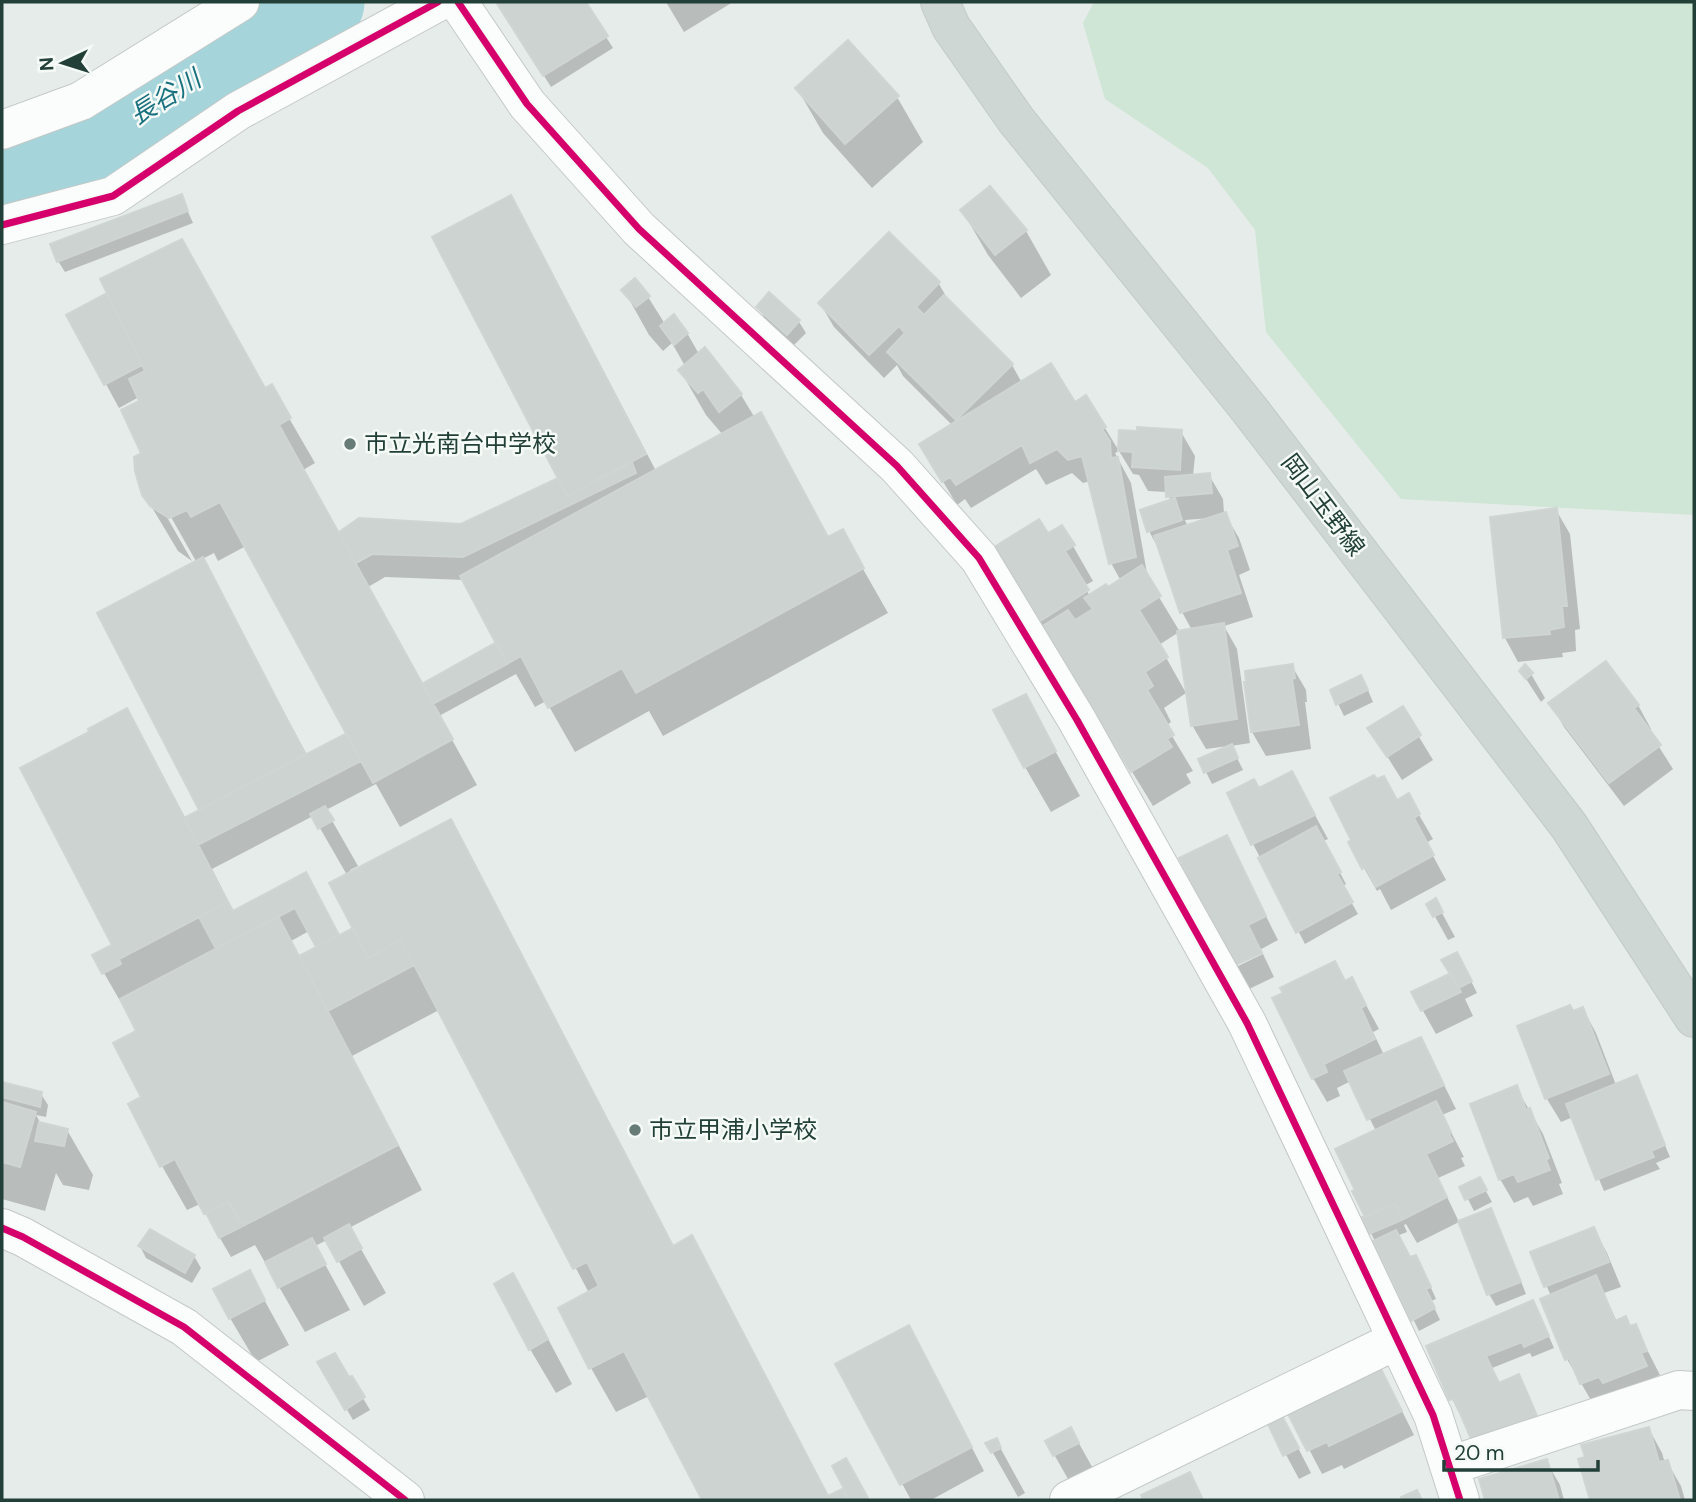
<svg xmlns="http://www.w3.org/2000/svg" width="1696" height="1502" font-family="'DM Sans','Noto Sans JP',sans-serif">
  <style>
    .green { fill: #cfe5d5 }
    .shadow { fill: #0003; fill-rule: evenodd }
    .lines { fill: none; stroke-linecap: round; stroke-linejoin: round }
    .river { stroke: #a6d4db; stroke-width: 93 }
    .building { fill: #cdd3d0; stroke: #cfd5d2; stroke-width: 2 }
    .minor-casing { stroke: #c3c9c6; stroke-width: 40 }
    .primary-casing { stroke: #c2cac8; stroke-width: 40 }
    .minor { stroke: #fbfcfc; stroke-width: 38 }
    .primary { stroke: #ced7d4; stroke-width: 38 }
    .cycleway-casing { stroke: #f5faf7; stroke-width: 11 }
    .cycleway { stroke: #d6006c; stroke-width: 7 }
    .poi-dot { fill: #677c76; stroke: #f5faf7; stroke-width: 2.5 }
    .labels { text-anchor: middle; stroke-width: 5; stroke-linejoin: round; paint-order: stroke }
    .poi-label { font-size: 24px; fill: #224038; stroke: #f5faf7; text-anchor: start }
    .street-label { font-size: 24px; fill: #224038; stroke: #f5faf7 }
    .water-label { font-size: 26px; font-style: italic; fill: #19707f; stroke: #f5faf7 }
  </style>
  <rect width="100%" height="100%" fill="#e6ece9"/>
  <path class="green" d="M1094 2H1694V515L1401 499 1266 332 1255 230 1208 168 1105 99 1083 23Z"/>
  <path class="shadow" d="M498 2H584L613 48 551 87Z
    M666 2H733L684 32Z
    M797 88 897 97 923 142 872 188 823 133Z
    M181 196 193 223 65 272 58 261Z
    M511 198 536 242 656 471 723 435 706 415 680 370 685 366 672 343 663 351 649 335 624 290 648 297 665 324 687 333 699 354 741 395 829 539 842 532 888 613 663 736 649 711 575 752 546 701 535 707 516 674 439 716 477 785 400 827 376 784 326 810 358 866 350 870 351 873 450 822 476 866 674 1247 691 1238 717 1282 829 1498 841 1491 846 1500H704L649 1396 616 1412 591 1368 589 1293 439 1010 352 1056 422 1190 349 1228 386 1293 364 1306 327 1240 315 1246 350 1310 305 1332 255 1245 231 1257 200 1204 187 1210 162 1166 143 1098 138 1032 104 973 115 945 91 733 127 710 186 819 201 811 99 614 197 563 167 510 164 512 192 561 178 551 144 494 141 401 139 397 119 408 69 316 265 390 271 387 315 463 303 470 339 534 359 520 461 525 560 479ZM246 546 348 734 307 755 202 559 214 553 218 561ZM378 548 379 551 354 565V561ZM385 577 465 580 499 643 422 685 368 587ZM313 816 347 875 355 929 339 937 319 898 234 912 212 869ZM309 931 318 948 300 957 291 941Z
    M962 210 1026 231 1051 275 1021 298 988 255Z
    M889 234 939 284 951 305 1012 365 1022 383 1074 405 1086 397 1119 451 1115 453 1131 483 1148 579 1180 632 1192 630 1182 612 1162 555 1149 531 1171 501 1167 492 1148 491 1139 475 1133 474 1119 451 1120 432H1181L1195 456 1193 476 1209 475 1223 499 1224 513 1239 538 1250 570 1239 575 1253 617 1224 626 1237 649 1250 743 1231 746 1243 770 1212 784 1206 772 1228 746 1206 749 1192 725 1179 632 1159 645 1186 693 1164 708 1171 722 1166 726 1193 771 1186 774 1191 783 1153 806 1016 582 1048 536 1073 546 1093 581 1084 586 1090 596 1121 581 1111 563 1090 481 1083 483 1072 473 1046 485 1036 469 971 508 965 499 957 505 935 468 952 425 903 376 897 365 884 378 834 327 820 303ZM1211 518 1188 527 1185 520Z
    M769 295 799 322 806 333 794 345 765 318 758 307Z
    M1556 510 1570 534 1580 629 1575 630 1576 651 1562 653 1563 657 1518 662 1505 638 1492 519Z
    M1292 666 1306 690 1307 702H1305L1311 749 1266 756 1252 732Z
    M1521 671 1531 674 1545 698 1541 702Z
    M1367 688 1373 702 1344 716 1332 691Z
    M1025 696 1080 796 1051 812 1025 767Z
    M1551 704 1638 705 1651 729 1649 731 1673 769 1624 806 1564 727Z
    M1402 709 1433 760 1402 780 1370 729Z
    M1259 790 1305 797 1328 839 1323 841 1346 884 1342 886 1358 914 1305 944 1253 844 1229 793Z
    M1408 796 1433 839 1426 843 1446 880 1391 910 1380 889 1377 891 1350 843 1397 802Z
    M1226 837 1278 940 1232 965Z
    M1435 900 1455 937 1448 940 1428 904Z
    M1263 954 1274 977 1247 990 1234 968Z
    M1463 965 1477 993 1465 999 1473 1016 1436 1034 1413 993 1451 974Z
    M1352 979 1379 1029 1373 1032 1384 1055 1421 1039 1456 1109 1442 1115 1464 1157 1461 1158 1465 1166 1438 1178 1459 1222 1417 1243 1406 1224 1404 1225 1407 1232 1397 1236 1409 1259 1422 1268 1436 1299 1431 1301 1440 1320 1419 1331 1371 1233 1376 1131 1351 1081 1337 1088 1340 1096 1327 1102 1313 1078 1345 982Z
    M1583 1009 1596 1033 1616 1085 1636 1078 1670 1157 1656 1163 1660 1169 1604 1191 1573 1117 1561 1122 1547 1099 1519 1027Z
    M2 1083 41 1094 48 1105 46 1117 36 1115 41 1124 67 1130 93 1175 89 1190 63 1185 56 1173 45 1211 2 1199Z
    M1516 1087 1543 1134 1562 1183 1559 1184 1563 1194 1533 1206 1528 1197 1514 1203 1500 1179Z
    M1479 1179 1492 1202 1474 1211 1462 1187Z
    M1497 1222 1526 1294 1496 1306 1489 1294Z
    M1594 1229 1607 1253 1621 1287 1604 1293 1617 1322 1631 1328 1635 1326 1660 1375 1653 1378 1659 1390 1595 1407 1567 1359 1542 1300 1551 1296 1532 1253Z
    M140 1246 194 1256 201 1268 192 1283 146 1258Z
    M249 1272 289 1345 256 1362 230 1318Z
    M1539 1314 1554 1348 1532 1357 1530 1353 1492 1368 1499 1385 1519 1377 1543 1430 1458 1411 1428 1347Z
    M538 1320 572 1384 556 1393 530 1349Z
    M922 1351 984 1471 931 1500H911L837 1365Z
    M320 1363 351 1378 370 1410 353 1420Z
    M1393 1393 1414 1435 1344 1469 1342 1465 1322 1474 1290 1413Z
    M1269 1423 1294 1440 1311 1473 1299 1479Z
    M1071 1429 1096 1474 1080 1500 1047 1442Z
    M1649 1429 1662 1453 1665 1463 1667 1462 1681 1486 1685 1500H1592L1580 1460Z
    M996 1440 1025 1493 1018 1497 988 1444Z
    M1546 1461 1560 1485 1564 1500H1487L1481 1480Z"/>
  <g class="lines">
    <path class="river" d="M2 171 96 140 318 2"/>
  </g>
  <path class="building" d="M496 2H586L608 36 543 76Z
    M848 40 899 96 845 144 795 88Z
    M990 186 1027 230 995 255 960 210Z
    M182 194 188 211 57 262 50 244Z
    M511 195 646 454 567 496 432 237Z
    M889 232 940 282 916 307 924 315 944 295 1013 364 956 420 887 352 905 333 899 326 869 355 818 303Z
    M182 239 265 388 272 384 291 418 279 425 453 739 373 783 220 502 191 517 187 510 169 518 150 506 142 495 135 471 134 457 141 453 121 410 139 401 129 379 145 371 100 279Z
    M635 278 650 296 636 307 621 290Z
    M769 292 800 320 787 335 756 307Z
    M107 293 142 365 104 385 66 315Z
    M674 314 688 333 674 345 660 326Z
    M705 347 742 394 719 412 703 389 698 393 678 370Z
    M1051 363 1075 402 1086 395 1106 427 1102 429 1110 441 1111 458 1118 457 1136 557 1109 564 1082 456 1068 460 1057 449 1030 463 1022 445 956 485 950 477 942 482 919 444Z
    M761 412 828 537 843 529 864 568 636 693 622 668 548 708 521 656 507 664 460 576Z
    M1137 427 1182 430 1180 470 1132 467 1133 452 1118 451 1119 430 1137 431Z
    M632 462 636 473 463 557 371 554 355 563 339 532 359 518 461 524 558 478 567 496Z
    M1210 473 1212 493 1166 497 1165 477Z
    M1175 498 1182 520 1147 532 1140 510Z
    M1557 508 1567 606H1562L1564 627 1549 630 1550 634 1503 638 1490 517Z
    M1226 512 1238 546 1227 550 1241 593 1180 613 1154 536Z
    M1039 519 1048 533 1062 525 1075 545 1065 551 1089 590 1040 621 994 547Z
    M203 557 305 754 199 810 97 613Z
    M1142 565 1161 596 1139 610 1168 657 1145 672 1153 686 1147 690 1174 735 1167 739 1172 747 1131 772 1041 627 1068 610 1075 620 1093 609 1084 598 1106 584 1108 587Z
    M1224 623 1237 719 1191 726 1177 631Z
    M497 642 507 664 433 704 422 684Z
    M1606 661 1639 705 1634 708 1661 745 1609 783 1548 703Z
    M1293 664 1295 678 1292 679 1299 725 1251 732 1244 682H1246L1245 671Z
    M1525 664 1533 673 1526 679 1519 671Z
    M1361 675 1368 690 1336 705 1330 690Z
    M1026 694 1056 751 1024 768 993 710Z
    M1403 706 1421 735 1387 757 1367 728Z
    M127 708 228 902 119 959 121 964 102 974 92 955 112 945 20 768 89 732 88 729Z
    M347 733 361 761 198 845 184 818Z
    M1232 744 1238 758 1204 773 1198 759Z
    M1292 771 1315 815 1251 845 1227 793 1254 779 1259 788Z
    M1374 775 1377 779 1384 776 1397 800 1409 793 1420 814 1414 818 1434 855 1376 887 1365 866 1362 869 1348 842 1351 840 1330 798Z
    M325 806 334 820 318 829 310 814Z
    M451 819 673 1246 692 1235 828 1496 842 1489 848 1500H702L624 1351 589 1369 558 1308 599 1286 587 1262 573 1269 401 940 368 958 329 883Z
    M1316 826 1341 872 1337 874 1353 902 1296 933 1258 858Z
    M1227 835 1266 916 1248 925 1262 953 1231 967 1179 858Z
    M306 872 339 935 316 947 295 908 216 949 199 917 228 902 233 911Z
    M1436 898 1443 912 1433 917 1426 904Z
    M278 916 398 1145 243 1226 229 1201 204 1214 175 1159 160 1167 128 1104 141 1097 113 1043 136 1031 120 999Z
    M353 928 368 958 401 940 414 965 328 1011 299 956Z
    M1457 952 1472 981 1459 988 1441 960Z
    M1335 961 1345 981 1352 977 1366 1005 1361 1008 1375 1039 1324 1064 1327 1072 1312 1079 1272 998 1283 993 1280 988Z
    M1451 973 1461 992 1421 1011 1411 992Z
    M1570 1005 1573 1011 1583 1007 1609 1074 1545 1099 1517 1026Z
    M1421 1037 1444 1085 1367 1120 1344 1071Z
    M1637 1075 1665 1145 1651 1151 1654 1157 1596 1180 1566 1104Z
    M2 1082 42 1092 40 1107 2 1097Z
    M1517 1085 1526 1110 1530 1108 1549 1158 1546 1160 1550 1170 1518 1182 1514 1174 1499 1180 1470 1104Z
    M1436 1101 1451 1132 1449 1134 1453 1141 1426 1154 1447 1197 1402 1220 1395 1204 1365 1217 1352 1191 1355 1190 1335 1149Z
    M2 1102 36 1112 20 1167 2 1162Z
    M39 1122 68 1129 64 1146 35 1141Z
    M1480 1177 1487 1190 1465 1200 1459 1187Z
    M228 1202 241 1227 219 1238 206 1213Z
    M1395 1204 1402 1220 1369 1234 1362 1217Z
    M1491 1208 1521 1282 1487 1295 1458 1221Z
    M349 1224 362 1248 337 1262 324 1238Z
    M1594 1227 1609 1262 1544 1287 1530 1252Z
    M150 1229 195 1255 185 1273 138 1246Z
    M1396 1230 1410 1257 1416 1255 1431 1287 1426 1289 1435 1308 1411 1321 1373 1241Z
    M312 1238 326 1264 278 1288 265 1262Z
    M250 1270 265 1300 229 1319 213 1289Z
    M513 1273 548 1339 529 1350 494 1284Z
    M1596 1275 1615 1321 1626 1316 1630 1326 1636 1324 1647 1351 1641 1353 1647 1366 1603 1383 1599 1377 1580 1384 1569 1358 1565 1360 1540 1299Z
    M1533 1300 1549 1336 1524 1347 1522 1342 1486 1356 1499 1383 1519 1374 1538 1418 1474 1446 1454 1399 1449 1400 1426 1346Z
    M909 1325 972 1447 900 1485 835 1364Z
    M335 1353 349 1377 352 1376 365 1397 345 1410 317 1362Z
    M1380 1367 1402 1411 1329 1446 1327 1442 1307 1451 1287 1412Z
    M1281 1414 1299 1448 1283 1456 1267 1422Z
    M1071 1427 1079 1443 1053 1456 1045 1441Z
    M1649 1427 1659 1462 1668 1460 1680 1500H1590L1578 1459 1585 1457 1581 1445Z
    M997 1438 1001 1448 991 1453 985 1443Z
    M846 1458 868 1498 865 1500H850L832 1466Z
    M1547 1459 1559 1500H1485L1479 1479Z
    M1190 1472 1203 1500H1143L1141 1495Z
    M1417 1490 1422 1500H1402L1401 1497Z"/>
  <g class="lines">
    <g class="minor-casing">
      <path id="minor" d="M458 2 527 104 639 229 897 466 979 558 1077 720 1247 1023 1433 1415 1460 1500
        M2 130 81 101 240 2
        M2 225 113 196 238 111 438 2
        M2 1228 23 1237 184 1327 405 1500
        M1449 1466 1679 1390 1694 1391
        M1069 1500 1397 1340"/>
    </g>
    <g class="primary-casing">
      <path id="primary" d="M940 2 951 27 1016 120 1249 409 1569 826 1694 1018"/>
    </g>
    <use href="#minor" class="minor"/>
    <use href="#primary" class="primary"/>
    <g class="cycleway-casing">
      <path id="cycleway" d="M458 2 527 104 639 229 897 466 979 558 1077 720 1247 1023 1433 1415 1460 1500
        M2 225 113 196 238 111 438 2
        M2 1228 23 1237 184 1327 405 1500"/>
    </g>
    <use href="#cycleway" class="cycleway"/>
  </g>
  <g class="poi-dot">
    <circle cx="350" cy="444" r="7"/>
    <circle cx="635" cy="1130" r="7"/>
  </g>
  <g class="labels">
    <g class="poi-label">
      <text x="364" y="452">市立光南台中学校</text>
      <text x="649" y="1138">市立甲浦小学校</text>
    </g>
    <g class="street-label">
      <text transform="translate(1323 505) rotate(53)" y="8">岡山玉野線</text>
    </g>
    <g class="water-label">
      <text transform="translate(165 97) rotate(-32)" y="9">長谷川</text>
    </g>
  </g>
  <rect width="1696" height="1502" fill="none" stroke="#224038" stroke-width="7"/>
  <g transform="translate(63 63) rotate(266)" stroke="#f5faf7" stroke-width="5" paint-order="stroke">
  <path d="M0-5L12 26L0 18L-12 26Z" fill="#224038"/>
  <text y="-10" font-size="19" font-weight="bold" text-anchor="middle" fill="#224038">N</text>
  </g>
  <path d="M1444 1460v10h154v-10" fill="none" stroke="#224038" stroke-width="3.5"/>
  <text x="1454" y="1460" font-size="21" fill="#224038" stroke="#f5faf7" stroke-width="5" paint-order="stroke">20 m</text>
</svg>
